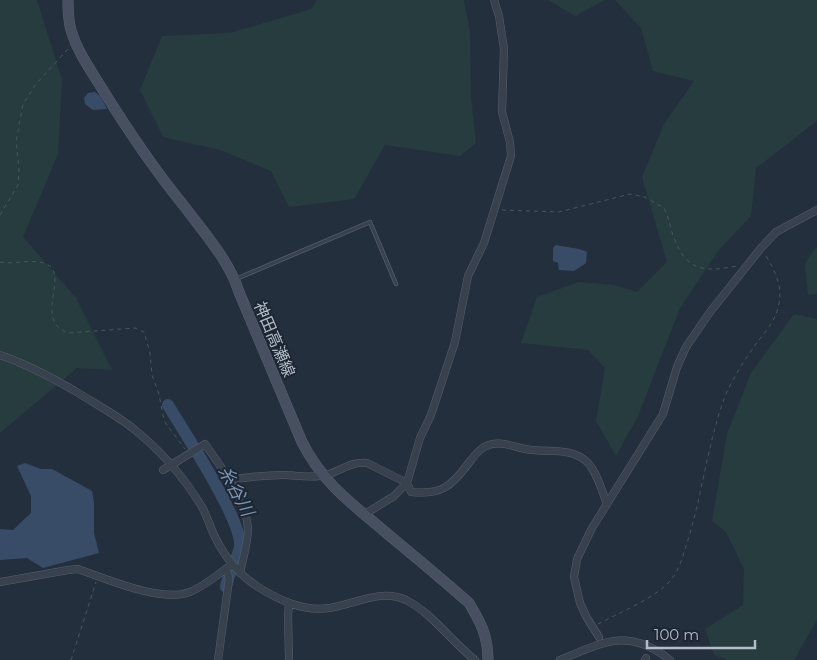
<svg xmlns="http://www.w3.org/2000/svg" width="817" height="660" font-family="Montserrat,'Noto Sans JP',sans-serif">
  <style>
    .green { fill: #263c3f }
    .water { fill: #394c67 }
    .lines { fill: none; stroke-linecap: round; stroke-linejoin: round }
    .river { stroke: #394c67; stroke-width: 12 }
    .service-casing { stroke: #565f6c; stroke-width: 4.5 }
    .minor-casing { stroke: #565f6c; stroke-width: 8 }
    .secondary-casing { stroke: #565f6c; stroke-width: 11 }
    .path { stroke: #44595c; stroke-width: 1; stroke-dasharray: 4 4; stroke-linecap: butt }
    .service { stroke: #38414e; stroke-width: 3 }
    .minor { stroke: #38414e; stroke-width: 7 }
    .secondary { stroke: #465061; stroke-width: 10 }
    .labels { text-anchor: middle; stroke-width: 4; stroke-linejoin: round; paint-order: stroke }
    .street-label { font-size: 16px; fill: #b4bcc9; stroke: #1d2633 }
    .water-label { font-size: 18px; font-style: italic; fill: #7c92b1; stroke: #1d2633 }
  </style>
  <rect width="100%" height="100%" fill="#242f3e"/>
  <path class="green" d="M0 0H37L62 80 58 154 23 237 76 298 112 370 77 368 0 433Z
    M317 0H464L470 32 471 98 476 143 460 156 385 145 354 199 289 207 271 171 220 150 163 137 140 90 162 36 230 33 311 9Z
    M548 0H605L575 16Z
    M615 0H817V121L756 168 751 216 718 251 680 308 638 416 616 456 596 421 605 368 588 350 521 343 537 297 579 282 614 285 637 292 667 262 642 177 664 124 694 81 653 71 641 28Z
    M817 246V294L808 295 805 263Z
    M794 314 817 319V620L794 660H728L714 655 705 629 743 605 744 569 726 532 712 521 727 434 751 373Z"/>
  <path class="water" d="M95 92 100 96 107 109 93 110 85 104 84 98 88 93Z
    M556 245C565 247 580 248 587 252L586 263 574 271 559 270 558 263 553 261V248Z
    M25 463 41 469H52L92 491 94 503V533L99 553 43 568 27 558 0 560V529L13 530 31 513V496L17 466Z"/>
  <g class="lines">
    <path class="river" d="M168 405C184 432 243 521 240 547 237 561 228 573 226 587"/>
    <g class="service-casing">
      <path id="service" d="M236 279 370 222 396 284"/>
    </g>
    <g class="minor-casing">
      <path id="minor" d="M0 355C27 364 51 377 75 391 95 404 117 415 135 430 161 451 185 479 202 507 207 516 210 526 214 535 224 556 238 574 258 587 279 600 303 612 329 608 354 605 380 588 406 600 432 613 452 642 475 660
        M163 470 205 444C221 467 248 502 248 531 247 545 243 559 240 573
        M228 479C246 478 265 475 283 475 297 475 312 479 326 475 341 471 351 461 367 463L407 483 411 492C441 495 451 487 468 464 473 457 478 451 484 447 501 438 515 449 533 450 551 452 573 448 587 462 597 472 602 491 607 504
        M365 514 394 496 407 483 420 438 431 415 455 342 468 276 484 243 511 156 510 142 502 112 504 49 499 16 494 0
        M0 582 68 570 78 569C107 579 161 603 190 592 205 586 219 573 232 565
        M289 603 288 616 289 660
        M599 637 587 618 580 603 574 577 577 559 592 528 663 414 677 367 686 347 710 312 761 248 776 232 817 210
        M218 660 229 580 227 568
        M560 660C603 642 629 627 670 660
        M645 660 646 658"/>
    </g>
    <g class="secondary-casing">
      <path id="secondary" d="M68 0C68 10 68 20 71 30 77 51 90 69 101 87 127 129 153 168 184 206 203 231 230 262 239 292L302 442C322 482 351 503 384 531 413 555 441 578 469 603 481 623 488 636 488 660"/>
    </g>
    <path class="path" d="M502 210 559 212 630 194 645 197 664 208C669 218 670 228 674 238 687 272 705 272 737 266
      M0 215 18 185 19 169 16 142 23 104 36 84 68 49
      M0 262C15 265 32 258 46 264 71 274 32 320 68 333L135 328 144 332 150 353 152 375 159 394 164 421 185 449
      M598 624C619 613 655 598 670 581 679 571 683 556 687 543 702 496 707 446 724 399 732 379 746 357 759 340 767 330 775 320 778 308 784 288 775 271 765 254
      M71 660 96 582"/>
    <use href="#service" class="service"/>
    <use href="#minor" class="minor"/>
    <use href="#secondary" class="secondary"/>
  </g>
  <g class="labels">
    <g class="street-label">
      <text transform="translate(275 339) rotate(67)" y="6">神田高瀬線</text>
    </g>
    <g class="water-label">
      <text transform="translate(236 491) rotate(62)" y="6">糸谷川</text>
    </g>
  </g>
  <path d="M647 640v8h108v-8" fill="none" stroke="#b4bcc9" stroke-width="2.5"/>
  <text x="654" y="640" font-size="15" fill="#b4bcc9" stroke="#1d2633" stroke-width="4" paint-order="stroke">100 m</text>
</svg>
